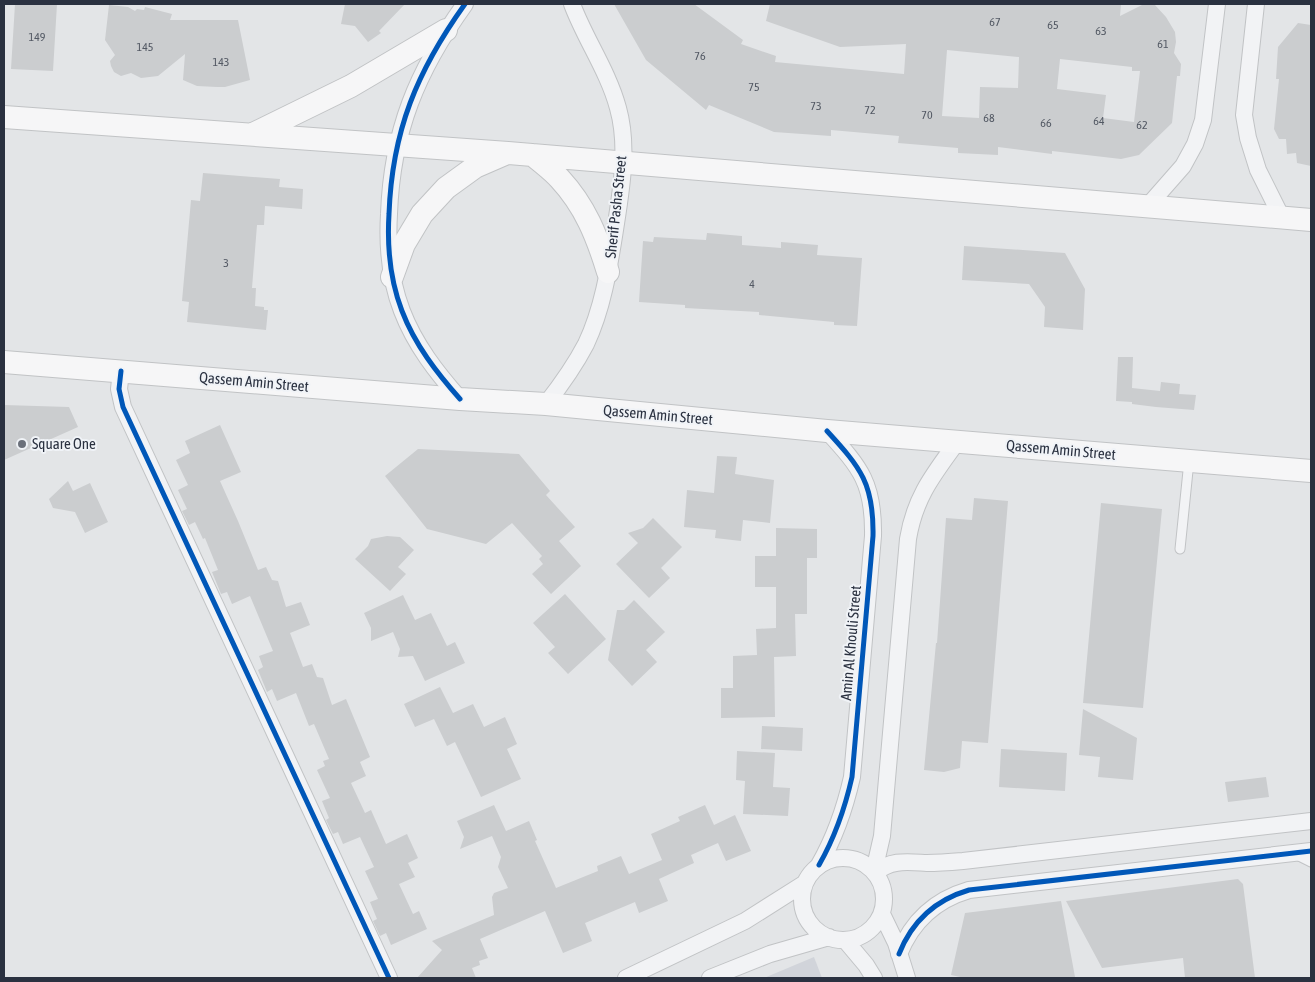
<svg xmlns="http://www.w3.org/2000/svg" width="1315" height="982" font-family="'Asap Condensed',sans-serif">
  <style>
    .built { fill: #d1d4da }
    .building { fill: #cbcdcf; fill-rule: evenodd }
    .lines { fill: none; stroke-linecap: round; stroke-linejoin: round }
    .service-casing { stroke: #c1c3c5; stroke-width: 11 }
    .minor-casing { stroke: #c1c3c5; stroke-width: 18 }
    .secondary-casing { stroke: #c1c3c5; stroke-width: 24 }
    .service { stroke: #f2f3f5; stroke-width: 9 }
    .minor { stroke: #f2f3f5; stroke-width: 16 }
    .secondary { stroke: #f6f6f7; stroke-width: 22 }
    .cycleway-casing { stroke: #f0f3f7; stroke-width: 8 }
    .cycleway { stroke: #0057b8; stroke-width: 5 }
    .poi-dot { fill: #6b707a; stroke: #f0f3f7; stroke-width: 2 }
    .labels { text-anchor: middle; stroke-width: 4; stroke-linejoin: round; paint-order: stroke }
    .number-label { font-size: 12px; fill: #535964 }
    .street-label { font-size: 15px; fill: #2a3140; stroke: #f0f3f7 }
    .poi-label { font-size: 15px; fill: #2a3140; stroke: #f0f3f7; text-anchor: start }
  </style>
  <rect width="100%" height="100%" fill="#e3e5e7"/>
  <path class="built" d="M814 957 822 978H764Z"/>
  <path class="building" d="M15 4H57L53 71 11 69Z
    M345 4H405L379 31 381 33 368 42 355 26 341 24Z
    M614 4H694L743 40 741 44 776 56 775 62 904 74 906 44 840 47 766 21 770 4H1121L1120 16 1144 4H1149L1155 5 1166 17 1175 32 1176 42 1174 53 1181 64 1180 76H1177L1172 123 1139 155 1121 159 1052 151V154L998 147V155L958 153V148L898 143 899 136 831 130V136L774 132 709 105 706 110 646 60ZM947 50 1019 57 1018 88 980 87 979 118 942 116ZM1060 59 1132 67V71H1140L1134 122 1103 118 1106 95 1057 89Z
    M109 5 128 7 135 11 137 9 144 10 145 7 172 14 170 20H238L250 80 225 87H217L197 86 183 80 185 54 158 76 141 78 131 73 121 76 114 72 111 66 110 61 115 55 105 40Z
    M1298 23 1311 25V166L1297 163 1296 153 1287 154 1286 139H1279L1274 129 1279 79H1276L1278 47Z
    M203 173 280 179 279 187 303 189 302 209 265 206 264 225H257L252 288H256L255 306 264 307V310H268L266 330 187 322 189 302 182 301 191 200 200 201Z
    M707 233 742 236V245L781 248V242L818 245 817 255 862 258 857 326 834 325V322L759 315V312L685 308V305L639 302 643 241 653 242 654 237 706 240Z
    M964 246 1065 253 1085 289 1083 330 1044 327 1045 307 1029 284 962 280Z
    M1118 357H1133L1132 388 1160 391 1161 382 1180 384 1179 394 1196 395 1194 410 1156 407 1132 404V402L1116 401Z
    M4 405 69 407 78 427 4 460Z
    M220 425 241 472 220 481 238 521 258 570 266 567 272 580 278 581 286 607 301 602 310 625 290 633 303 667 312 664 317 677 323 678 332 705 346 699 370 757 360 762 366 776 351 783 365 813 371 810 386 844 407 834 418 858 408 863 415 877 399 884 413 914 419 911 427 929 391 945 386 933 380 936 373 921 377 919 370 902 378 899 365 871 374 867 360 837 343 844 338 832 333 834 326 820 329 818 322 801 330 798 317 770 325 766 323 761 329 759 314 724 309 726 296 693 277 701 272 689 267 692 258 670 263 667 259 656 273 651 250 596 232 604 227 592 221 594 212 572 218 570 205 538 203 539 195 522 189 525 182 511 187 509 178 490 188 485 176 460 190 453 185 441Z
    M418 449 519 454 550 491 546 495 575 527 559 541 581 566 551 594 532 574 543 564 539 559 542 556 512 523 486 544 427 529 385 476Z
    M717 456 737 457 735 474 774 480 770 523 743 520 741 541 715 538 716 530 684 527 687 490 714 493Z
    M68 481 73 491 90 483 108 522 85 533 75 512 53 508 49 499Z
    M974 498 1008 501 988 743 962 741 960 768 944 772 924 770 936 643H937L946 518 972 520Z
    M1101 503 1162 509 1143 708 1083 703Z
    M653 518 682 547 661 568 670 578 649 598 616 564 638 543 628 533 643 528Z
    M776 528 817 529V558H807V614H795L796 656 774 657 775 717 721 718V688H733V656L757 655 756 629 776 628V587H755V556H776Z
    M387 536 400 537 414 550 398 567 406 574 390 591 355 559 368 546 371 539Z
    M565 594 606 639 568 674 548 653 555 647 533 623Z
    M403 595 415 620 431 613 447 646 455 642 465 663 425 681 413 656 398 657 400 649 393 632 371 641V628L364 613Z
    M634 600 665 632 646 650 657 662 632 686 608 660 617 610H624Z
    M440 687 453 713 473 704 484 727 505 717 517 744 507 749 521 779 481 797 455 742 447 746 434 719 415 727 404 704Z
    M1083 709 1137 738 1133 780 1098 777 1100 757 1079 755Z
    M762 726 803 728 802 751 761 749Z
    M1001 749 1067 753 1065 791 999 787Z
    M737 751 775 753 773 787 790 788 788 816 743 814 745 781 736 780Z
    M1266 777 1269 797 1228 802 1225 782Z
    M494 805 506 831 529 821 537 840 535 841 556 888 598 871 597 866 621 856 629 874 662 860 651 834 680 821 678 817 705 805 714 825 735 815 751 851 726 861 718 843 691 855 694 863 659 879 668 901 639 913 635 902 585 923 592 941 563 953 545 911 480 939 488 958 479 961 480 965 472 968 476 978H417L442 950 432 941 494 915 492 897 494 893 508 888 498 867 501 857 492 836 460 849 464 837 457 821Z
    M1238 879 1243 884 1255 978H1185L1183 958 1102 968 1066 901Z
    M1061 901 1075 977 1067 978H965L951 975 965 913Z"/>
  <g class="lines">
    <g class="service-casing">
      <path id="service" d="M1180 549 1189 461
        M1297 855 1311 862"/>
    </g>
    <g class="minor-casing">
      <path id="minor" d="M1256 4 1244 115 1248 138 1258 170 1282 218
        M1147 207 1183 166 1195 144 1203 120 1217 4
        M121 371 119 389 123 407 389 978
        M460 399C437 373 415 345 402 311 390 280 387 247 389 214 392 131 417 71 465 4
        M546 404C561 385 575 365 586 344 603 308 609 268 615 230 621 191 629 147 618 108 608 71 585 39 572 4
        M802 899a41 41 0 1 1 82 0a41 41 0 1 1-82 0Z
        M819 865C835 837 845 808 852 777L873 536C874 484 861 468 827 431
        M874 871 882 836 908 539C915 497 933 475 957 442
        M875 873C891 859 908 862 927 863 939 863 951 862 963 861L1311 821
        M882 914 896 943 907 978
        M845 940 866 965 874 978
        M899 954C912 921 935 900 969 890L1311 851
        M626 978 745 921 805 883
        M710 978 770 954 829 937"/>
    </g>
    <g class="secondary-casing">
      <path id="secondary" d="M4 117 508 153 1311 220
        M253 134 351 86 446 30
        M533 155C542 163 552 170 560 179 585 206 597 236 608 272
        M392 277 404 244 422 214 446 188 475 167 505 154
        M4 362 460 399 546 404 827 431 1311 471"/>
    </g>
    <use href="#service" class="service"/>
    <use href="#minor" class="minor"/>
    <use href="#secondary" class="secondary"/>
    <g class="cycleway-casing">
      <path id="cycleway" d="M121 371 119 389 123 407 389 978
        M460 399C437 373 415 345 402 311 390 280 387 247 389 214 392 131 417 71 465 4
        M819 865C835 837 845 808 852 777L873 536C874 484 861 468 827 431
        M899 954C912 921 935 900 969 890L1311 851"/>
    </g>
    <use href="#cycleway" class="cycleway"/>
  </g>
  <circle class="poi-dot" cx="22" cy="444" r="5"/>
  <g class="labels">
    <g class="number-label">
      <text x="995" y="26">67</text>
      <text x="1053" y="29">65</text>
      <text x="1101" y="35">63</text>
      <text x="37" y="41">149</text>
      <text x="1163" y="48">61</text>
      <text x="145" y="51">145</text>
      <text x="700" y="60">76</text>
      <text x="221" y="66">143</text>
      <text x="754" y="91">75</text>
      <text x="816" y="110">73</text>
      <text x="870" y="114">72</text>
      <text x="927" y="119">70</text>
      <text x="989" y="122">68</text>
      <text x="1099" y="125">64</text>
      <text x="1046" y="127">66</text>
      <text x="1142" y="129">62</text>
      <text x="226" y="267">3</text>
      <text x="752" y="288">4</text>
    </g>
    <g class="street-label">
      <text transform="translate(616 207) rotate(-84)" y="5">Sherif Pasha Street</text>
      <text transform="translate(254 382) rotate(5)" y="5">Qassem Amin Street</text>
      <text transform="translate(658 415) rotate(5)" y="5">Qassem Amin Street</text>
      <text transform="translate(1061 450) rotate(5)" y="5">Qassem Amin Street</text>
      <text transform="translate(851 643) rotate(-85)" y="5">Amin Al Khouli Street</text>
    </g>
    <g class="poi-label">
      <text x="32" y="449">Square One</text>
    </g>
  </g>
  <rect width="1315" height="982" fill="none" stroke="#2a3140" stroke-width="10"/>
</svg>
